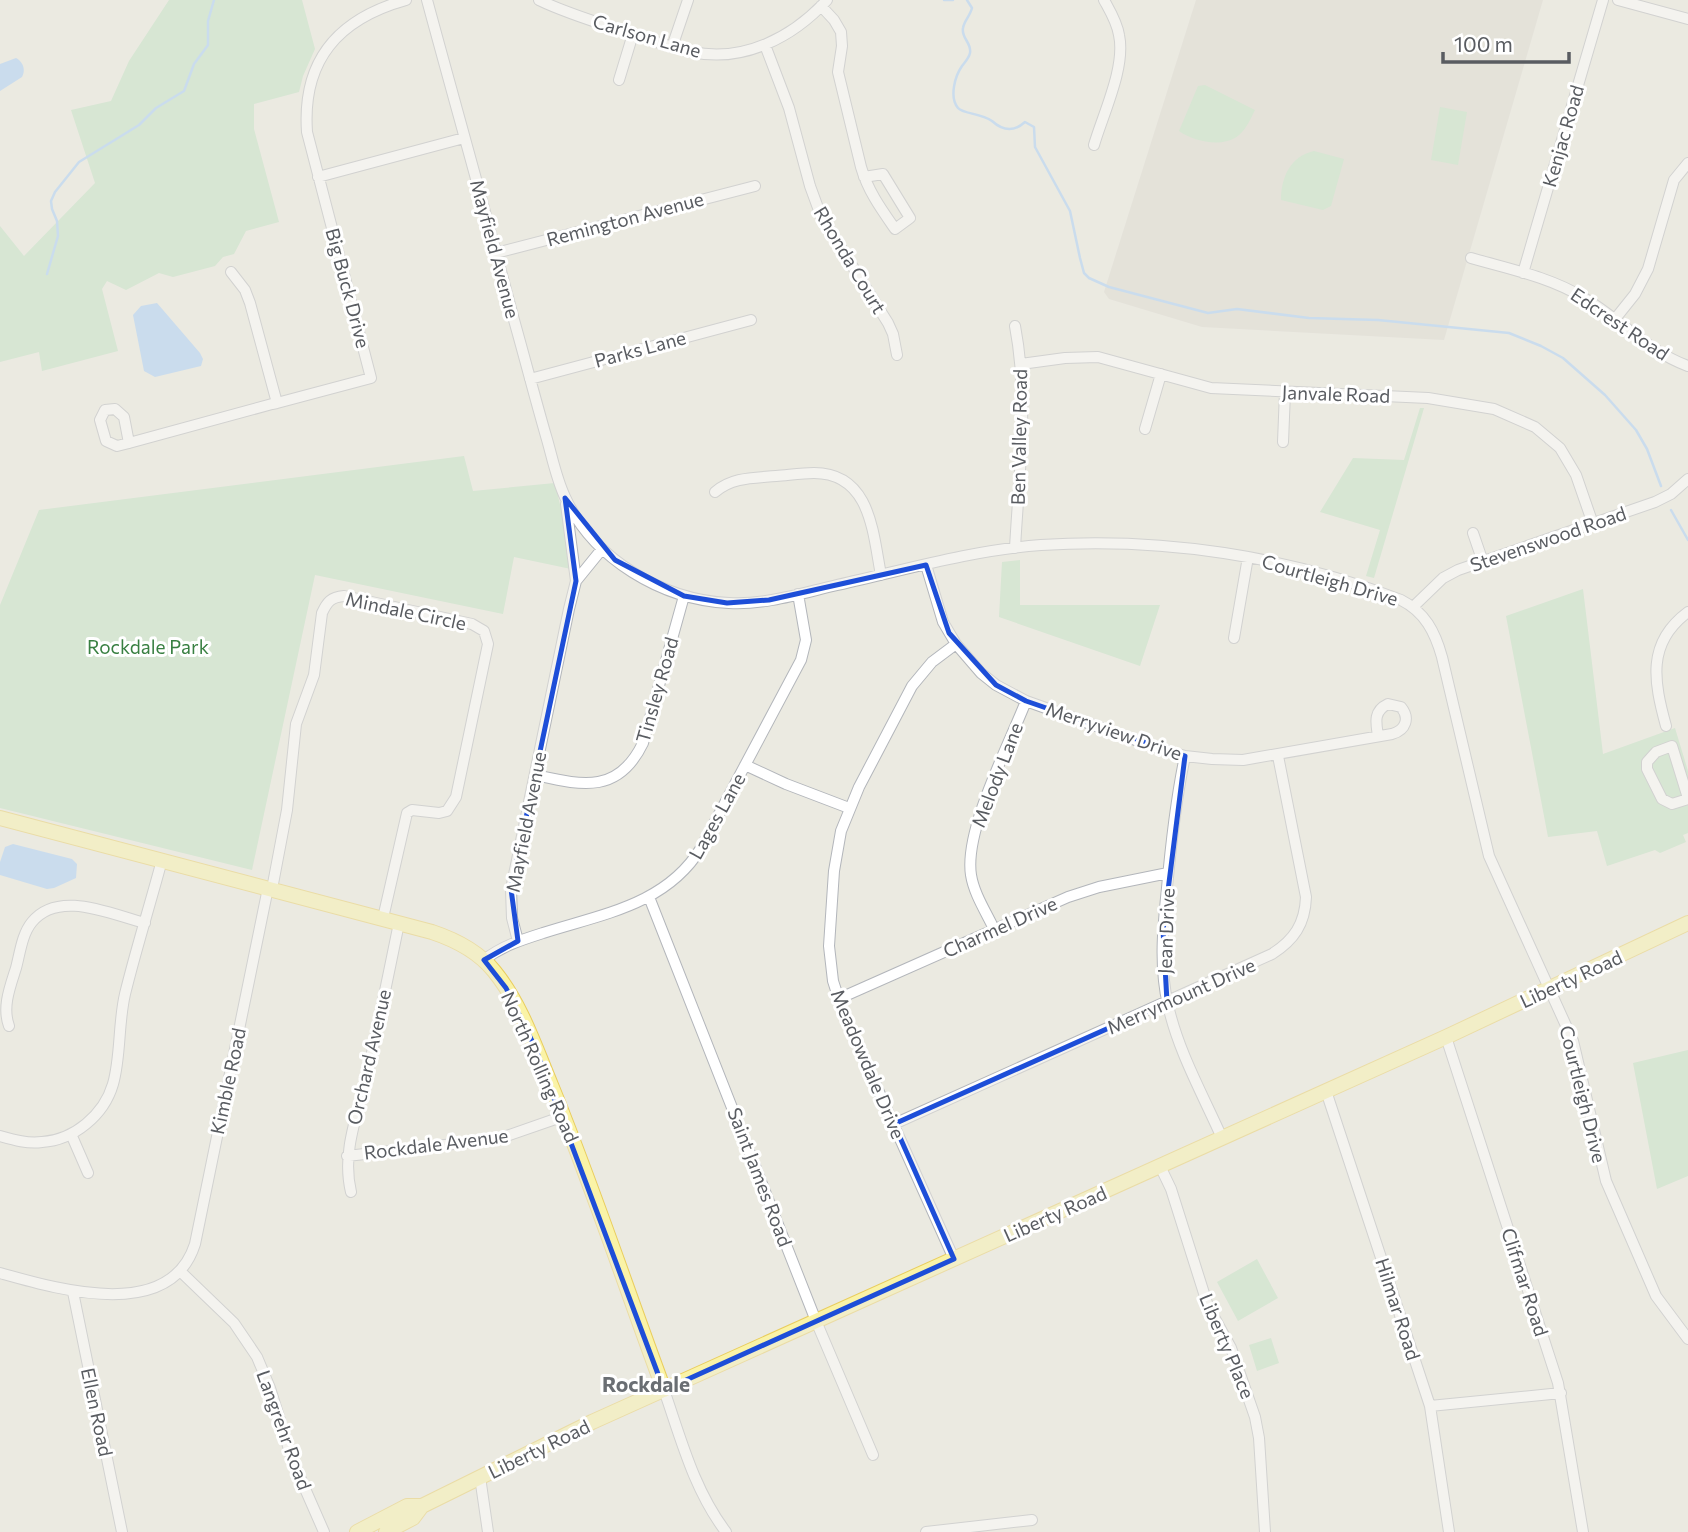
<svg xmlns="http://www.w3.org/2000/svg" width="1688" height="1532" font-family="Commissioner,sans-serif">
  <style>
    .education { fill: #dbd9cf }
    .green { fill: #bee2c1 }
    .water { fill: #a2cdfa }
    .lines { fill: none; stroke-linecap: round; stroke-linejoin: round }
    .stream { stroke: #a2cdfa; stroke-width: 2.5 }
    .minor-casing { stroke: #b3b6bb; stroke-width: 12 }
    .major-casing { stroke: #e9cd5d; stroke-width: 16 }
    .minor { stroke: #fff; stroke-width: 10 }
    .major { stroke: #faf3a7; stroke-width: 14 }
    .marked { fill: none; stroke: #1d4ed8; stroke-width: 5; stroke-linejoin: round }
    .labels { text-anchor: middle; stroke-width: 6; stroke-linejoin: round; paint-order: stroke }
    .street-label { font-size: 19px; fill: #595c61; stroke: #fff }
    .park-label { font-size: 19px; fill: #398042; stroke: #fff }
    .neighbourhood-label { font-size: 21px; font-weight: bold; fill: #6a6e73; stroke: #fff }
  </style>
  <rect width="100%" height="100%" fill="#ebeae1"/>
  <path class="education" d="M1196 0H1543L1444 340 1202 327 1109 299 1104 292Z"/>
  <path class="green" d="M169 0H302L315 49 303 76 299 92 254 104V129L279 222 246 231 234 254 223 257 215 266 173 277 159 273 126 290 107 281 102 289 118 351 42 371 39 352 0 362V226L24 256 95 183 71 110 111 101 129 61Z
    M1205 85 1255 110C1250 120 1245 132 1235 138 1219 147 1193 141 1179 131L1198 86Z
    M1440 107 1467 112 1458 165 1431 160Z
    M1314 151 1344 159 1331 206 1323 210 1281 200C1281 178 1290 156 1314 151Z
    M1420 408H1424L1374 578 1366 576 1380 530 1320 512 1353 458 1404 460Z
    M464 456 473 491 555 483 565 526 571 569 514 557 503 614 315 575 252 870 0 808V605L39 510Z
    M1020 560V605H1160L1140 666 999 617 1002 562Z
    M1583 589 1603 754 1675 728 1688 771V833L1683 835 1686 842 1660 853 1655 850 1607 866 1597 831 1548 837 1506 616Z
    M1688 1050V1176L1657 1189 1633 1063Z
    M1257 1259 1278 1298 1238 1321 1217 1282Z
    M1271 1338 1279 1363 1257 1371 1249 1345Z"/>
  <path class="water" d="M16 58C23 62 26 69 22 77L0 91V64Z
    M157 303 200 353 203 359 201 366 155 377 144 371 133 315 141 306Z
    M13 844 72 859 77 864 76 878 54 888 47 889 0 875V862L5 847Z"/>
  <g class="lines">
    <path class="stream" d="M944 0H953
      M967 0 972 8C970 16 964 21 963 28 961 38 972 43 970 53 969 58 965 62 962 66 955 76 949 97 958 108 963 114 981 113 992 121 1003 131 1014 132 1025 122L1034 127 1035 147 1070 211 1080 258 1084 273 1089 278 1109 287 1208 313 1237 309 1309 318 1378 320 1509 333 1541 346 1563 358 1605 395 1636 430 1647 449 1661 486
      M47 274 58 236 57 221 52 209 51 201 55 192 79 162 139 125 156 108 184 91 194 64 208 45V21L214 0
      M1671 510 1688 540"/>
    <g class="minor-casing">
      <path id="minor" d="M427 0C456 107 486 213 514 320 525 359 535 398 546 436 552 456 556 478 565 497 593 559 662 600 729 603 764 605 799 594 833 586 901 571 971 550 1041 545 1163 537 1287 556 1401 600 1425 612 1435 632 1442 657L1489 856 1573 1041 1606 1181 1656 1296 1688 1339
        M539 0C568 14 599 23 630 33 651 40 671 48 692 52 744 63 793 37 827 0
        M1618 0 1688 19
        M821 6 834 20 841 32 842 46 838 72 861 167C868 191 881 209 895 229L910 218 883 174 864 177
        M765 45 789 108 810 186 821 216 888 323 893 334 897 355
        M672 47 688 0
        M619 80 633 34
        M1094 145C1103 114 1126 67 1119 35 1117 22 1110 11 1104 0
        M318 177 464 138
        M496 253 755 186
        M1471 258C1509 269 1550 277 1584 298 1620 319 1647 351 1688 366
        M231 272 245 290 250 303 277 403
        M1523 273 1603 0
        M1615 319 1635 294 1648 269 1674 180 1688 163
        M1015 326C1029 399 1019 474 1015 548
        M1021 364 1065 358 1098 357 1211 388 1428 398 1494 409 1535 427 1560 448 1576 475 1593 524
        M530 379 751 320
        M1145 429 1161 374
        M1283 442 1285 392
        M129 443 124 417 115 409 105 410 100 420 106 441 117 446 129 443 272 404 277 403 371 378 307 132C302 60 338 19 406 0
        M715 492C732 477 754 478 776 476 789 475 802 473 814 473 871 473 873 534 881 575
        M566 504 576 581
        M1473 533 1483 562
        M926 565 943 622 956 644 981 673 996 685 1026 701 1158 748 1185 756 1212 759 1243 760 1392 734C1406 730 1410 718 1401 707L1388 704C1373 711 1376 723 1378 736
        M1414 606 1443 578 1458 570 1655 502 1671 494 1688 479
        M1234 638 1248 557
        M1666 726C1654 682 1646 643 1688 612
        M1185 756C1176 799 1171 843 1167 888 1163 927 1159 966 1168 1005 1178 1051 1203 1095 1222 1138
        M745 765 786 784 849 808
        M535 775C581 785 618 795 643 743L684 596
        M1688 798 1672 746 1656 752 1647 762V769L1662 799 1672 804 1688 799
        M272 889 287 810 296 724 314 675 322 613C327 602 331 597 344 596L472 624 484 631 488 644 456 797 447 811 439 813 412 810 407 813 383 918
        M649 897 816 1321 873 1455
        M994 929C986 912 974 894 971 875 964 830 1009 745 1026 701
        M518 941 512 918 511 889 569 609 576 581 602 549
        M484 960C502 946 521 940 543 933 602 914 666 905 701 848L801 660 806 640 798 594
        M838 999 1068 897 1099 887 1168 873
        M9 1026C2 1007 10 987 16 968 20 953 22 934 32 922 59 889 112 915 145 923
        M1446 1037 1558 1383 1583 1532
        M1326 1091 1430 1406 1449 1532
        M894 1124 1272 954C1294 940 1305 924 1306 897L1278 756
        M71 1134 88 1173
        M0 1136C14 1140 28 1144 42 1142 74 1140 104 1115 113 1084 121 1056 118 1024 125 994 136 949 150 905 162 860
        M347 1156 498 1139 564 1116
        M1160 1166 1171 1189 1208 1306 1231 1348 1255 1417 1259 1438 1265 1532
        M351 1192C341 1151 359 1111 368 1071 379 1021 389 972 399 923
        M954 1259 843 1012 833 981 829 946 834 871 841 831 859 787 912 686 932 662 956 644
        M181 1272 234 1323 257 1357 270 1388 292 1459 324 1532
        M0 1273C57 1289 170 1323 195 1244L268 888
        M73 1292 122 1532
        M664 1390C681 1439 694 1490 726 1532
        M1430 1406 1561 1393
        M480 1477 488 1532
        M926 1532 1032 1520"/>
    </g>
    <g class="major-casing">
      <path id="major" d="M0 818 432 932C456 940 478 951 494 971 521 1004 535 1047 551 1085 592 1185 626 1288 664 1390
        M357 1532 407 1506H422L592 1422 1446 1037 1688 923
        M386 1532 413 1518 422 1506"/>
    </g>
    <use href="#minor" class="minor"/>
    <use href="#major" class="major"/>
  </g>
  <path d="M0 0H1688V1532H0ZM565 498 615 560 684 596 727 603 769 600 926 565 949 633 996 685 1026 701 1185 756 1163 930 1167 1002 894 1124 954 1259 664 1390 534 1045 506 988 484 960 518 941 511 889 576 581Z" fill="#ebeae1" fill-opacity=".55" fill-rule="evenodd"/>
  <path class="marked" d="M565 498 615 560 684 596 727 603 769 600 926 565 949 633 996 685 1026 701 1185 756 1163 930 1167 1002 894 1124 954 1259 664 1390 534 1045 506 988 484 960 518 941 511 889 576 581Z"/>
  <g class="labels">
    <g class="street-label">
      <text transform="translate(647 36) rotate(16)" y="7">Carlson Lane</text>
      <text transform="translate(1563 136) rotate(-74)" y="7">Kenjac Road</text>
      <text transform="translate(625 219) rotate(-15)" y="7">Remington Avenue</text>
      <text transform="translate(495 249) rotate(75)" y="7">Mayfield Avenue</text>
      <text transform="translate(850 260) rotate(59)" y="7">Rhonda Court</text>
      <text transform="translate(348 288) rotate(75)" y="7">Big Buck Drive</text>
      <text transform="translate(1620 324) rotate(34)" y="7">Edcrest Road</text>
      <text transform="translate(640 349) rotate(-15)" y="7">Parks Lane</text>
      <text transform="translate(1336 394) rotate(2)" y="7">Janvale Road</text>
      <text transform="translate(1019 437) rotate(-89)" y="7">Ben Valley Road</text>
      <text transform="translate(1548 539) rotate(-19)" y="7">Stevenswood Road</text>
      <text transform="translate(1330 580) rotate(16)" y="7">Courtleigh Drive</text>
      <text transform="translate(406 611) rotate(12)" y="7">Mindale Circle</text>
      <text transform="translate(657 690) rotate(-74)" y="7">Tinsley Road</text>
      <text transform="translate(1114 731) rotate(19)" y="7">Merryview Drive</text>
      <text transform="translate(997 775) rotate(-69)" y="7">Melody Lane</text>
      <text transform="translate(717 816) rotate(-61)" y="7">Lages Lane</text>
      <text transform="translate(526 822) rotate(-79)" y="7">Mayfield Avenue</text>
      <text transform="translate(1000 927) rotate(-24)" y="7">Charmel Drive</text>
      <text transform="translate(1166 931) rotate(-88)" y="7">Jean Drive</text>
      <text transform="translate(1571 979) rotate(-25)" y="7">Liberty Road</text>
      <text transform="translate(1181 996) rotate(-24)" y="7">Merrymount Drive</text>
      <text transform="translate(369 1057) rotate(-77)" y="7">Orchard Avenue</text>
      <text transform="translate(868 1064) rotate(67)" y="7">Meadowdale Drive</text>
      <text transform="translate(540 1067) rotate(66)" y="7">North Rolling Road</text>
      <text transform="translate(228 1081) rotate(-78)" y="7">Kimble Road</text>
      <text transform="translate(1583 1094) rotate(76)" y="7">Courtleigh Drive</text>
      <text transform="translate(436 1144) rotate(-7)" y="7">Rockdale Avenue</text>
      <text transform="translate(760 1177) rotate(69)" y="7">Saint James Road</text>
      <text transform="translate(1055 1214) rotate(-24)" y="7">Liberty Road</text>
      <text transform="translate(1525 1282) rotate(72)" y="7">Clifmar Road</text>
      <text transform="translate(1398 1309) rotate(72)" y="7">Hilmar Road</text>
      <text transform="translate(1227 1346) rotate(67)" y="7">Liberty Place</text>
      <text transform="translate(97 1412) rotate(78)" y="7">Ellen Road</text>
      <text transform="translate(284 1430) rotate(70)" y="7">Langrehr Road</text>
      <text transform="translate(539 1449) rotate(-26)" y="7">Liberty Road</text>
    </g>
    <g class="park-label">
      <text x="148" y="654">Rockdale Park</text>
    </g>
    <g class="neighbourhood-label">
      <text x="646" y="1392">Rockdale</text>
    </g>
  </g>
  <path d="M1443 52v10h126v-10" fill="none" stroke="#595c61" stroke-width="3.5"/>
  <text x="1454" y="52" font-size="21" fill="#595c61" stroke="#ffffff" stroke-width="5" paint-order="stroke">100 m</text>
</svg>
